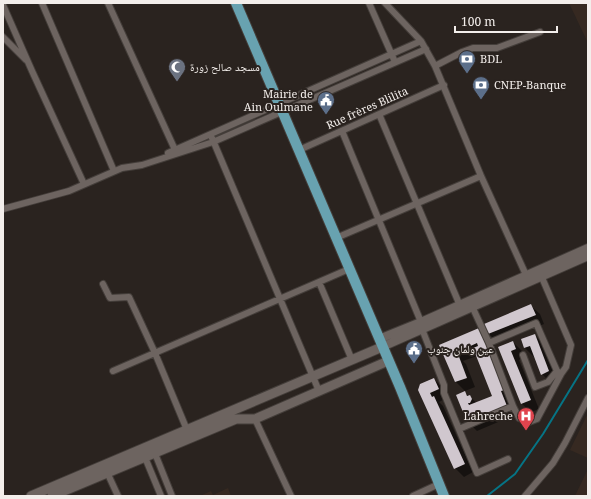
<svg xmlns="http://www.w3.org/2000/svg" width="591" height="499" font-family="'Noto Serif','Noto Naskh Arabic',serif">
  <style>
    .built { fill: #362921 }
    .shadow { fill: #0007 }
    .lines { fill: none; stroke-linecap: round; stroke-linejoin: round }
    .stream { stroke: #067485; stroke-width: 2 }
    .building { fill: #d0c7ce }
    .minor-casing { stroke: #443e3a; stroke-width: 8 }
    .tertiary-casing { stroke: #443e3a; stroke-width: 10 }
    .secondary-casing { stroke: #443e3a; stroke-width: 11 }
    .primary-casing { stroke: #443e3a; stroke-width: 12 }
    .minor { stroke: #6d6460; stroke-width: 6 }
    .tertiary { stroke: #6d6460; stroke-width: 8 }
    .secondary { stroke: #6d6460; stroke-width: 9 }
    .primary { stroke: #68a2b0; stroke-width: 10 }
    .labels { text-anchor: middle; stroke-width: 4; stroke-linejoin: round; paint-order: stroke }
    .poi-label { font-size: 11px; fill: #f3eeeb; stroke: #2a231f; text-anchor: start }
    .street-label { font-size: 11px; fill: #f3eeeb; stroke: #2a231f }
  </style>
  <rect width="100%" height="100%" fill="#2a231f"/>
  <path class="built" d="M569 3H588V41H587Z
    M588 413V458L570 450Z
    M588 469V496H575Z
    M228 488 231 496H200L211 491 213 495Z"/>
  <path class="shadow" d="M531 306 540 314 544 324 498 343 489 334 485 324Z
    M479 329 488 338 515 415 477 431 468 422 457 395 464 392 477 403 494 396 477 356 463 361 466 364 475 387 465 391 456 382 441 345Z
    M535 335 543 344 558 380 551 383 542 374 534 357 525 348 522 340Z
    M513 342 522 351 524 357 519 360 539 409 531 412 522 404 499 348Z
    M434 379 443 388 447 398 439 402 443 406 473 472 464 477 455 468 419 390Z"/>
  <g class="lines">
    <path class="stream" d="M487 496 515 474 543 434 588 360"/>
  </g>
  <path class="building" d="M531 304 536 315 488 334 484 324Z
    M479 328 505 390 501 391 507 406 467 422 456 395 465 391 467 396 470 395 472 399 470 403H468L469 405 492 396 473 348 478 346 477 343 453 354 454 356 458 354 467 378 455 382 439 345Z
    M535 334 549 371 541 375 530 346 524 348 521 339Z
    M513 341 516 349 511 351 531 400 521 404 498 347Z
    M434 378 439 389 430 393 432 397 434 396 465 464 454 469 418 390 420 384Z"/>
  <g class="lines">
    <g class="minor-casing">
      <path id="minor" d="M42 3 114 171
        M108 3 176 152
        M369 3 395 62
        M385 3 421 41 435 66 481 176 526 275
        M3 5 32 71 84 184
        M3 37 26 60
        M435 66 462 52 473 48H497L540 32
        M379 114 461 308
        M342 131 421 322 422 329 444 385V393L477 473 508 459
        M212 138 319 391
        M299 150 444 85
        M168 153 421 41
        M3 209 69 191 122 168 142 165 213 142 426 49
        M336 238 481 176
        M319 282 352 360
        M103 284 110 298 129 297 155 353 187 430
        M471 304 489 343 536 323 557 371 561 374 566 367 571 345 540 273
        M523 355 535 387 548 382 557 371
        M113 371 349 269
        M513 406 519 418 529 422 537 419 561 374
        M255 419 291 496
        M459 429 513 406 489 343
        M154 451 172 496
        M144 455 161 496
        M106 470 118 496
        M413 496 439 484
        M525 496 553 463 565 443 588 398"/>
    </g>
    <g class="tertiary-casing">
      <path id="tertiary" d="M379 339 421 322 588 248
        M382 347 588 256"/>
    </g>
    <g class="secondary-casing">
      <path id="secondary" d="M31 496 382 347
        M52 496 236 419H255L388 361"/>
    </g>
    <g class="primary-casing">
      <path id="primary" d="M236 3 400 387 444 496"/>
    </g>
    <use href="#minor" class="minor"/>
    <use href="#tertiary" class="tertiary"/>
    <use href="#secondary" class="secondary"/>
    <use href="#primary" class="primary"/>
  </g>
  <defs>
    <g id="bank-pin" transform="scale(0.9)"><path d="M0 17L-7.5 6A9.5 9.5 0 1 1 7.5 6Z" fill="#5c6f8a" stroke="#2a231f"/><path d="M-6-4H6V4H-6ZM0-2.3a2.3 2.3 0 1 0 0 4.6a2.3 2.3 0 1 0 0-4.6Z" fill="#fff"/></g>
    <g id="mosque-pin" transform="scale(0.9)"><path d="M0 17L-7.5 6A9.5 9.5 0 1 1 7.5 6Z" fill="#6b7280" stroke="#2a231f"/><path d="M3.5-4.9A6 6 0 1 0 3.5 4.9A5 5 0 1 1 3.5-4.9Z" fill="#fff"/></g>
    <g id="civic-pin" transform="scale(0.9)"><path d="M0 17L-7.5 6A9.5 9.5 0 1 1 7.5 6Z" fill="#5c6f8a" stroke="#2a231f"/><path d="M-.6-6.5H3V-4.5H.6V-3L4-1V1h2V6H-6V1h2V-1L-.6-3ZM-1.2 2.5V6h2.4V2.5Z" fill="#fff"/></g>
    <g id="hospital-pin" transform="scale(0.9)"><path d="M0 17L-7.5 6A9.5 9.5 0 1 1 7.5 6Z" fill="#e0444e" stroke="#2a231f"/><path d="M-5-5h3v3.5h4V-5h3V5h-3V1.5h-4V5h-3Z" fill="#fff"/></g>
  </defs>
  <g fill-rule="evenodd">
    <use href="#bank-pin" x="467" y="59"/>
    <use href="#mosque-pin" x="177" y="67"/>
    <use href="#bank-pin" x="481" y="85"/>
    <use href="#civic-pin" x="326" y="100"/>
    <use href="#civic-pin" x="414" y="349"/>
    <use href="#hospital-pin" x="526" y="416"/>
  </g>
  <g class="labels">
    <g class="poi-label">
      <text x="480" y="63">BDL</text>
      <text x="190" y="71">مسجد صالح زورة</text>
      <text x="494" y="89">CNEP-Banque</text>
      <text x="313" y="98" text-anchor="end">Mairie de<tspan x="313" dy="13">Ain Oulmane</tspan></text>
      <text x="427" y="353">عين ولمان جنوب</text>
      <text x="513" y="420" text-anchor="end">Lahreche</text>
    </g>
    <g class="street-label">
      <text transform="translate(367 108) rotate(-24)" y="4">Rue frères Blilita</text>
    </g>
  </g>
  <rect width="591" height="499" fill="none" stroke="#f3eeeb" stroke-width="8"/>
  <path d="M455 26v6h102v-6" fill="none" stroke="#f3eeeb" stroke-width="2"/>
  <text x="461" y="26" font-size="12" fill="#f3eeeb" stroke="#2a231f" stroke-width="3" paint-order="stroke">100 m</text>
</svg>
